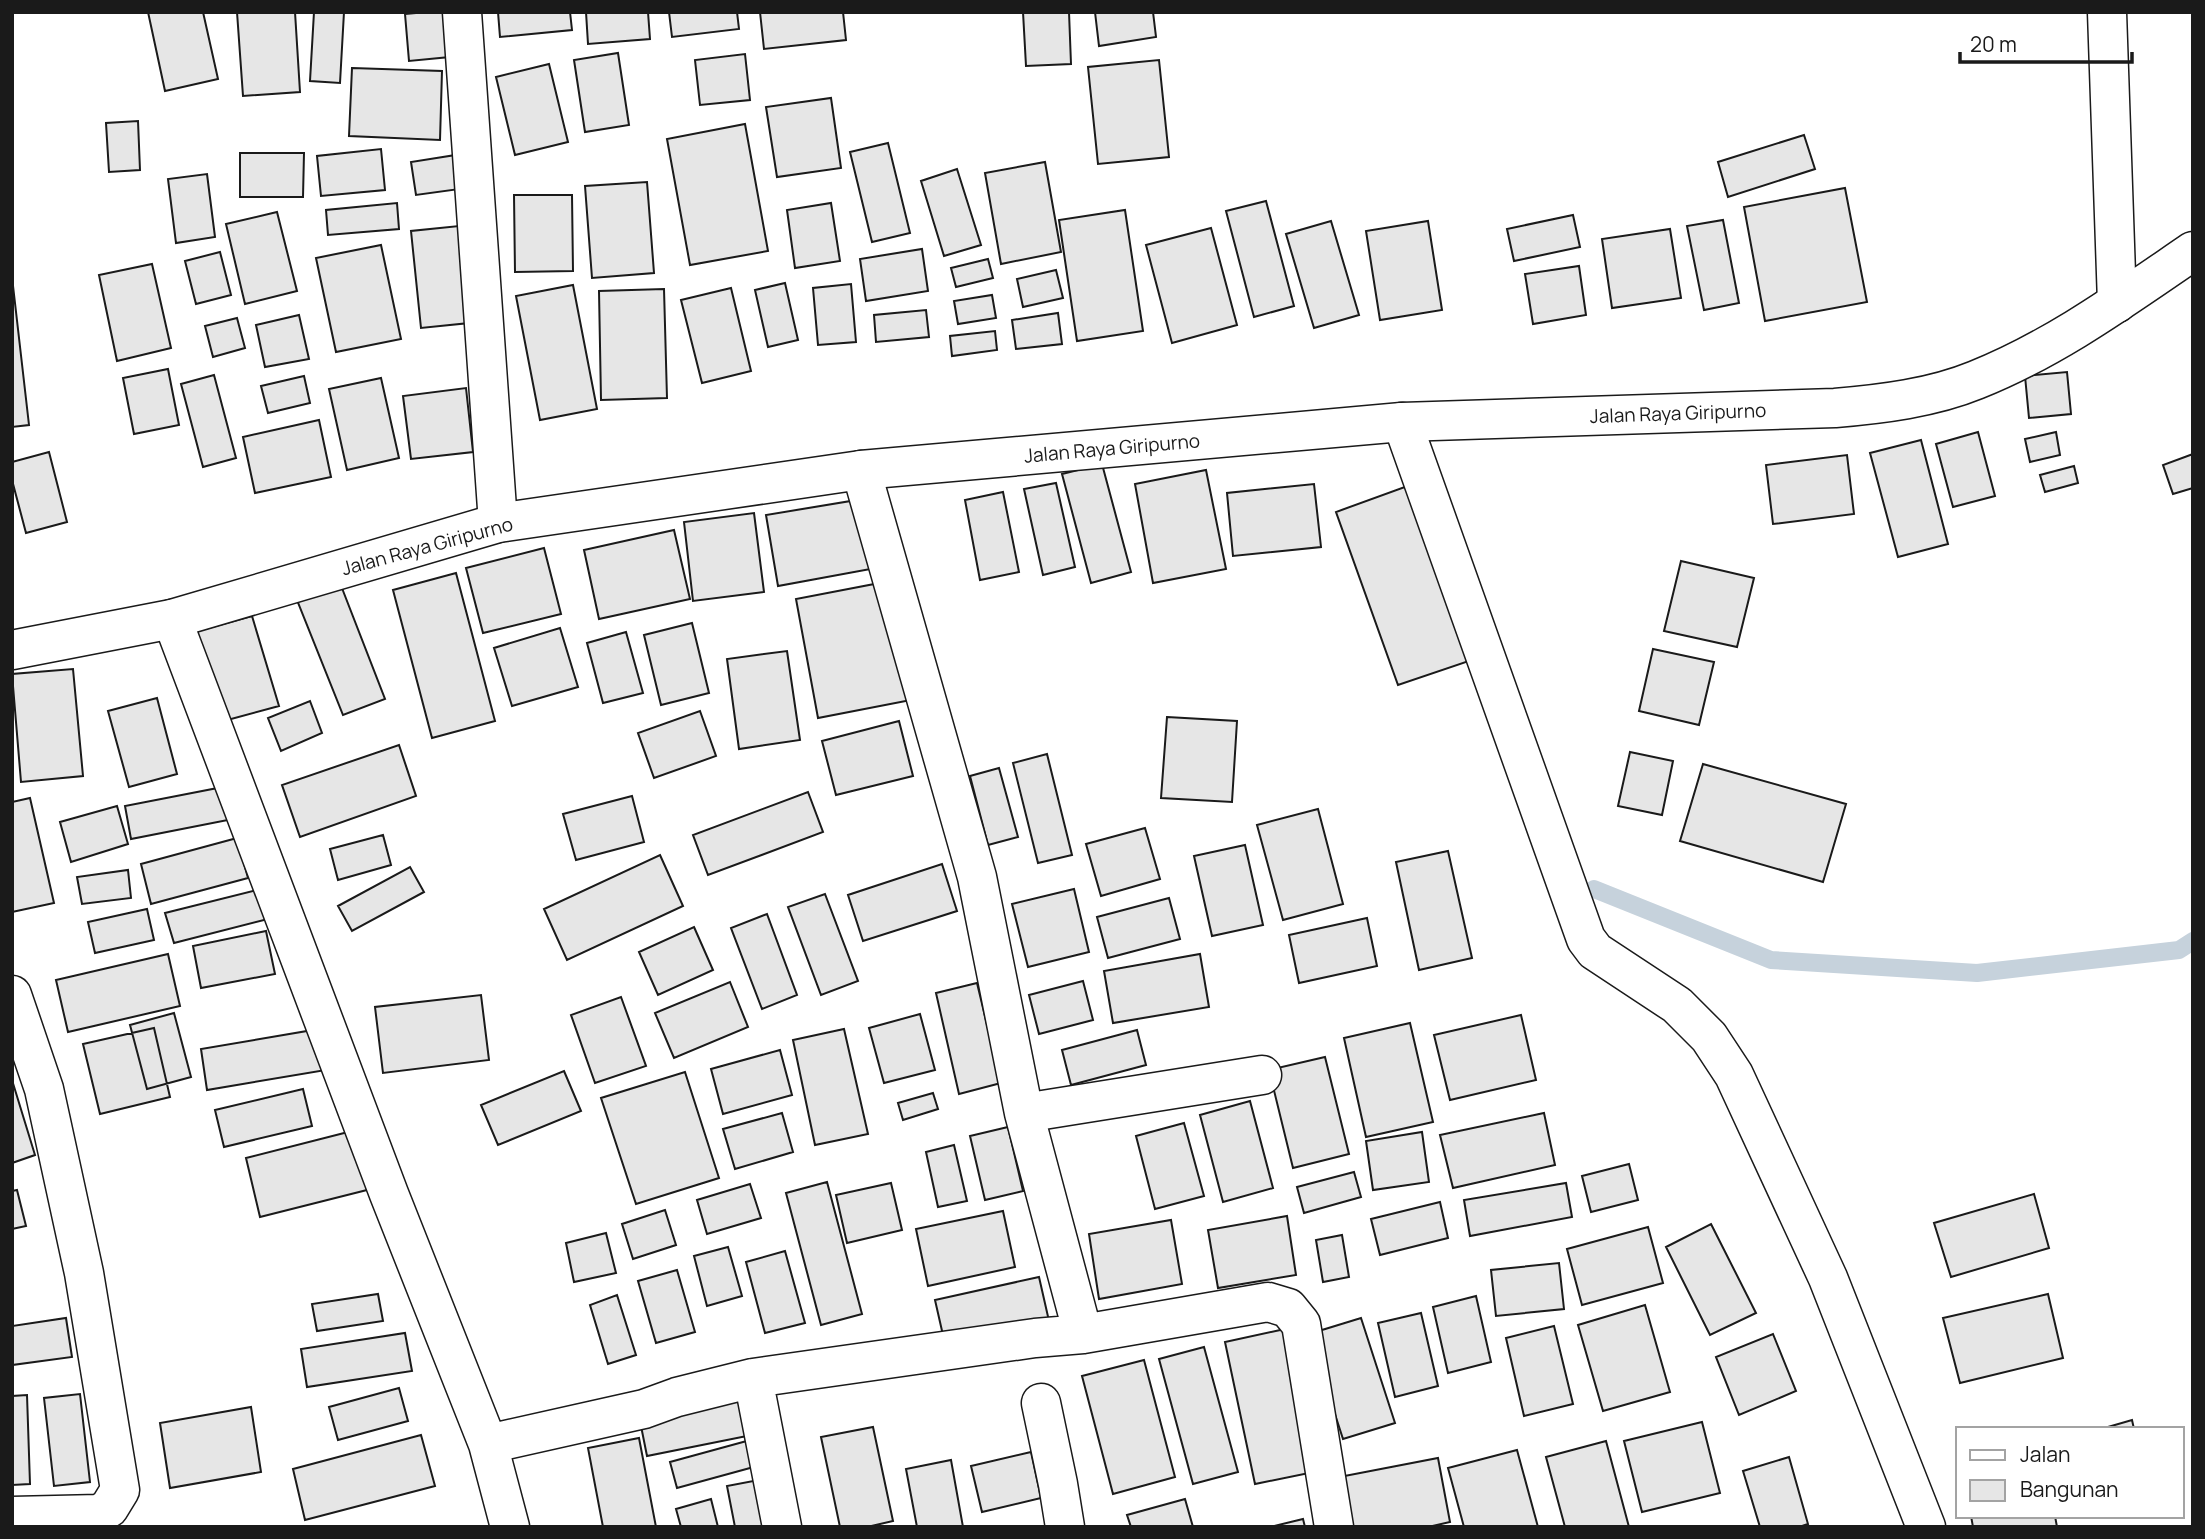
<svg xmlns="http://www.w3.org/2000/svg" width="2205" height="1539" font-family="Manrope,sans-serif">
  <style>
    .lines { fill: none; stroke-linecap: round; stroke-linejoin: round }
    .stream { stroke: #c6d2dc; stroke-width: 18 }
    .building { fill: #e6e6e6; stroke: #1a1a1a; stroke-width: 2 }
    .street-casing { stroke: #1a1a1a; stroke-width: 41 }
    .secondary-casing { stroke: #1a1a1a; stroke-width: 41 }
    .street { stroke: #fff; stroke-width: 38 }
    .secondary { stroke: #fff; stroke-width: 38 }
    .labels { text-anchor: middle; stroke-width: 5; stroke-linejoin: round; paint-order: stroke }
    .street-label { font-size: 19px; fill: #1a1a1a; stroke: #fff }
  </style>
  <rect width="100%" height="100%" fill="#fff"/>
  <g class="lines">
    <path class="stream" d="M1594 889 1771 960 1977 973 2179 950 2193 941"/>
  </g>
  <path class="building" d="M148 12H203L218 79 165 91Z
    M237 12H295L300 92 243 96Z
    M314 12H344L340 83 310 81Z
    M427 12H457L460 56 409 61 405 14Z
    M498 12H570L572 30 500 37Z
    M586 12H648L650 39 588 44Z
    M669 12H737L739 29 672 37Z
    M760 12H843L846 40 764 49Z
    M1023 12H1069L1071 64 1026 66Z
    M1095 12H1153L1156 37 1099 46Z
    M618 53 629 125 585 132 574 60Z
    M745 54 750 100 700 105 695 60Z
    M1159 60 1169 157 1098 164 1088 67Z
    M549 64 568 142 515 155 496 77Z
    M352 68 442 71 440 140 349 136Z
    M831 98 841 168 777 177 766 107Z
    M138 121 140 170 109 172 106 123Z
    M745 124 768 251 690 265 667 139Z
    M1804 135 1815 169 1728 197 1718 162Z
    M888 143 910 233 872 242 850 152Z
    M381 149 385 190 321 196 317 156Z
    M240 153H304L303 197H240Z
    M462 154 467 188 416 195 411 162Z
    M1045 162 1061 252 1001 264 985 173Z
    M957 169 981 245 944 256 921 181Z
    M207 174 215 237 176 243 168 179Z
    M647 182 654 273 592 278 585 186Z
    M1845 188 1867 302 1765 321 1744 207Z
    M514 195H572L573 271 515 272Z
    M1266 201 1294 306 1254 317 1226 211Z
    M397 203 399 229 328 235 326 210Z
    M831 203 840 261 795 268 787 210Z
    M1125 210 1143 331 1077 341 1059 220Z
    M277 212 297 291 245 304 226 224Z
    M1573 215 1580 247 1514 261 1507 229Z
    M1723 220 1739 303 1704 310 1687 226Z
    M1331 221 1359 315 1314 328 1286 234Z
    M1428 221 1442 310 1380 320 1366 231Z
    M459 226 469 323 421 328 411 231Z
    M1211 228 1237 325 1172 343 1146 245Z
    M1670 229 1681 298 1612 308 1602 239Z
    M381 245 401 339 336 352 316 258Z
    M922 249 928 291 866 301 860 259Z
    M220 252 231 295 196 304 185 261Z
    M988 259 993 278 956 287 951 268Z
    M152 264 171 348 117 361 99 275Z
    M1579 266 1586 315 1533 324 1525 274Z
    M1056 270 1063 298 1023 307 1017 279Z
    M12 277 29 425 12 427Z
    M785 283 798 340 768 347 755 290Z
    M851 284 856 342 818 345 813 288Z
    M573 285 597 409 540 420 516 296Z
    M731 288 751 371 702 383 681 300Z
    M664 289 667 398 601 400 599 291Z
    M992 295 996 318 958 324 954 301Z
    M926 310 929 337 876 342 874 315Z
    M1058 313 1062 344 1016 349 1012 320Z
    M299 315 309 359 265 367 256 325Z
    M237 318 245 348 213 357 205 326Z
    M995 331 997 350 952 356 950 336Z
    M168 369 179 425 134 434 123 378Z
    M2067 372 2071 414 2029 418 2025 376Z
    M214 375 236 458 203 467 181 384Z
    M304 376 310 403 268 413 261 386Z
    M381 378 399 458 347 470 329 389Z
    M466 388 473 452 411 459 403 396Z
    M319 420 331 477 255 493 243 437Z
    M1978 432 1995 496 1953 507 1936 444Z
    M2056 432 2060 455 2030 462 2025 439Z
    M1921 440 1948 544 1898 557 1870 453Z
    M49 452 67 522 26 533 12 480V462Z
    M2193 454V488L2173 494 2163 465Z
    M1847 455 1854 514 1773 524 1766 465Z
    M1102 464 1131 572 1091 583 1062 474Z
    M2074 466 2078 483 2045 492 2040 475Z
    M1206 470 1226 569 1153 583 1135 484Z
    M1056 483 1075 567 1043 575 1024 489Z
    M1314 484 1321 547 1233 556 1227 493Z
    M1413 484 1475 659 1398 685 1336 512Z
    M1003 492 1019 572 980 580 965 500Z
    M863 499 876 568 778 586 766 515Z
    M754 513 764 592 693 601 684 522Z
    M674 530 690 599 599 619 584 550Z
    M544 548 561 614 483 633 466 568Z
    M1681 561 1754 578 1737 647 1664 631Z
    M456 573 495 721 432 738 393 590Z
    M890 581 911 700 818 718 796 599Z
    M340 583 385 699 343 715 297 600Z
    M252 616 279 706 220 722 194 632Z
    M692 623 709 693 661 705 644 635Z
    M560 628 578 687 512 706 494 648Z
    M626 632 643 693 603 703 587 643Z
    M1653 649 1714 662 1699 725 1639 711Z
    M787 651 800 740 739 749 727 659Z
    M73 669 83 776 21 782 12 674Z
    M157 698 177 774 129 787 108 711Z
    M310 701 322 733 281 751 268 718Z
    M700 711 716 756 654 778 638 733Z
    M1167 717 1237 721 1232 802 1161 798Z
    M899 721 913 776 836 795 822 741Z
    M399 745 416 796 300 837 282 785Z
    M1630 752 1673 761 1662 815 1618 806Z
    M1047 754 1072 855 1038 863 1013 763Z
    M1703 764 1846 804 1823 882 1680 841Z
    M999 768 1018 837 988 845 970 776Z
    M228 786 233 819 131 839 125 806Z
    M808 792 823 832 708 875 693 835Z
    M632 796 644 842 576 860 563 814Z
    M30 798 54 903 12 912V802Z
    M117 806 128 844 71 862 60 822Z
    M1318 809 1343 904 1283 920 1257 825Z
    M1145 828 1160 879 1101 896 1086 844Z
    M383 835 391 865 338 880 330 849Z
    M237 838 248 878 151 904 141 864Z
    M1245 845 1263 925 1212 936 1194 856Z
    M1448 851 1472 958 1419 970 1396 862Z
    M660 855 683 906 567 960 544 909Z
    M942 864 957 911 863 941 848 895Z
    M410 867 424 892 352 931 338 906Z
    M128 870 131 898 82 904 77 877Z
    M265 888 272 918 174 943 165 913Z
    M1074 889 1089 952 1028 967 1012 904Z
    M825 894 858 981 821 995 788 907Z
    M1169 898 1180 939 1108 958 1097 917Z
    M147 909 154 940 95 953 88 922Z
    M767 914 797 995 762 1009 731 928Z
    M1367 918 1377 966 1299 983 1289 935Z
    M694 927 713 970 658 995 639 952Z
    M266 931 275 974 201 988 193 946Z
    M168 954 180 1006 68 1032 56 980Z
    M1200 954 1209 1007 1113 1023 1104 971Z
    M1083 981 1093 1020 1039 1034 1029 995Z
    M730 982 748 1027 674 1058 655 1013Z
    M977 983 1001 1083 959 1094 936 993Z
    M481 995 489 1060 383 1073 375 1007Z
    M621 997 646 1066 595 1083 571 1015Z
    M174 1013 191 1077 147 1089 130 1025Z
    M920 1014 935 1070 884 1083 869 1028Z
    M1521 1015 1536 1080 1450 1100 1434 1035Z
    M1410 1023 1433 1122 1366 1137 1344 1038Z
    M154 1028 170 1097 100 1114 83 1044Z
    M319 1029 326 1070 207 1090 201 1049Z
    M844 1029 868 1134 815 1145 793 1040Z
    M1137 1030 1146 1065 1071 1085 1062 1050Z
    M780 1050 792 1095 723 1114 711 1069Z
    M1325 1057 1349 1154 1293 1168 1269 1070Z
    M564 1071 581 1111 498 1145 481 1105Z
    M685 1072 719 1178 636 1204 601 1098Z
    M12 1080 35 1155 12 1163Z
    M303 1089 312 1126 224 1147 215 1110Z
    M933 1093 938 1109 903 1120 898 1103Z
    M1250 1101 1273 1188 1223 1202 1200 1115Z
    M782 1113 793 1152 735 1169 723 1129Z
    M1544 1113 1555 1165 1453 1188 1440 1135Z
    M1184 1123 1204 1196 1155 1209 1136 1136Z
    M1008 1127 1023 1191 985 1200 970 1136Z
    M352 1131 367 1190 260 1217 246 1158Z
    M1422 1132 1429 1182 1373 1190 1366 1141Z
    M954 1145 967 1201 938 1207 926 1152Z
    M1629 1164 1638 1200 1591 1212 1582 1176Z
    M1354 1172 1361 1197 1304 1213 1297 1187Z
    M827 1182 862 1314 821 1325 786 1193Z
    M891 1183 902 1230 847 1243 836 1195Z
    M1566 1183 1572 1217 1470 1236 1464 1200Z
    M750 1184 761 1218 707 1234 697 1200Z
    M17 1190 26 1226 12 1229V1191Z
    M2034 1194 2049 1248 1951 1277 1934 1223Z
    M1440 1202 1448 1238 1380 1255 1371 1219Z
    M665 1210 676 1245 633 1259 622 1224Z
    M1003 1211 1015 1267 928 1286 916 1229Z
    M1287 1216 1296 1275 1218 1288 1208 1230Z
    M1171 1220 1182 1284 1099 1299 1089 1234Z
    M1711 1224 1756 1313 1710 1335 1666 1247Z
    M1648 1227 1663 1283 1582 1305 1567 1249Z
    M606 1233 616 1273 574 1282 566 1243Z
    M1342 1235 1349 1277 1323 1282 1316 1240Z
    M728 1247 742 1296 707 1306 694 1256Z
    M785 1251 805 1323 765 1333 746 1262Z
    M1559 1263 1564 1309 1496 1316 1491 1270Z
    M677 1270 695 1332 656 1343 638 1281Z
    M1039 1277 1049 1321 945 1344 935 1300Z
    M378 1294 383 1321 317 1331 312 1304Z
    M2048 1294 2063 1358 1960 1383 1943 1318Z
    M617 1295 636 1355 608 1364 590 1305Z
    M1476 1296 1491 1362 1448 1373 1433 1307Z
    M1645 1305 1670 1392 1603 1411 1578 1325Z
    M1421 1313 1438 1386 1395 1397 1378 1323Z
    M66 1318 72 1357 12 1365V1326Z
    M1361 1318 1395 1423 1343 1439 1309 1334Z
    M1554 1326 1573 1404 1524 1416 1506 1338Z
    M1285 1329 1314 1472 1255 1484 1225 1342Z
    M405 1333 412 1371 307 1387 301 1349Z
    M1773 1334 1796 1391 1739 1415 1716 1357Z
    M1204 1347 1238 1472 1193 1484 1159 1359Z
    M1144 1360 1175 1477 1113 1494 1082 1376Z
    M399 1388 408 1421 338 1440 329 1407Z
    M80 1394 90 1482 54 1486 44 1398Z
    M743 1394 752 1435 647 1456 639 1416Z
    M27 1395 30 1484 12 1485V1396Z
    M251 1407 261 1472 170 1488 160 1423Z
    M2132 1420 2134 1429H2101Z
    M1702 1422 1720 1493 1642 1512 1624 1441Z
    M873 1427 893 1521 867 1527H840L821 1437Z
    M421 1435 435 1486 305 1520 293 1469Z
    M639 1438 656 1527H603L588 1448Z
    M754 1439 761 1465 677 1488 670 1462Z
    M1606 1441 1629 1527H1565L1546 1457Z
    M1517 1450 1538 1527H1464L1448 1468Z
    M1031 1452 1041 1498 982 1512 971 1466Z
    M1789 1457 1808 1524 1799 1527H1760L1743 1471Z
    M1438 1458 1450 1522 1428 1527H1343L1334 1478Z
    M951 1460 963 1527H917L906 1469Z
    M769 1478 778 1524 762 1527H735L727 1486Z
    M711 1499 718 1527H681L676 1509Z
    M1185 1499 1193 1527H1131L1127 1515Z
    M1971 1516H2055L2057 1527H1973Z
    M1303 1519 1305 1527H1270Z"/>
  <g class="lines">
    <g class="street-casing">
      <path id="street" d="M462 12 498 523
        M2107 12 2117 303
        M1402 422 1586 939 1595 951 1677 1005 1709 1037 1734 1075 1828 1278 1926 1527
        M861 470 977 877 1024 1113 1083 1334
        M172 619 389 1194 488 1444 510 1527
        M12 995 44 1089 84 1273 120 1490 109 1508 99 1514 12 1516
        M1024 1113 1262 1075
        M1041 1403 1058 1484 1065 1527
        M488 1444 644 1409 677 1397 753 1378
        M782 1527 753 1378 1035 1338 1083 1334 1268 1302 1288 1308 1301 1324 1334 1527"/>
    </g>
    <g class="secondary-casing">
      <path id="secondary" d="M12 650 172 619 498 523 861 470 1402 422 1835 408C1882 404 1932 398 1976 380 2054 349 2124 298 2193 251"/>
    </g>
    <use href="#street" class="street"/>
    <use href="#secondary" class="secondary"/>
  </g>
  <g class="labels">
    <g class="street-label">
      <text transform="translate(1678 413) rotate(-2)" y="7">Jalan Raya Giripurno</text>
      <text transform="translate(1112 448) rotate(-5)" y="7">Jalan Raya Giripurno</text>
      <text transform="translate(427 546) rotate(-15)" y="7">Jalan Raya Giripurno</text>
    </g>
  </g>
  <rect width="2205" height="1539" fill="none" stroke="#1a1a1a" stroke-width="28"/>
  <rect x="1956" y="1427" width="228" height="91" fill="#ffffff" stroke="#a3a3a3" stroke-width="2"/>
  <rect x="1970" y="1450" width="35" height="10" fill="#ffffff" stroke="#a3a3a3" stroke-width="2"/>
  <text x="2020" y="1462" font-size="21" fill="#1a1a1a">Jalan</text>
  <rect x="1970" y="1480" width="35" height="21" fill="#e6e6e6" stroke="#a3a3a3" stroke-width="2"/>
  <text x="2020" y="1497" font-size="21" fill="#1a1a1a">Bangunan</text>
  <path d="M1960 52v10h172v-10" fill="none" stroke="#1a1a1a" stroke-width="3.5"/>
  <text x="1970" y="52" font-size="21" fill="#1a1a1a" stroke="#ffffff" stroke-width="5" paint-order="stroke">20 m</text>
</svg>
